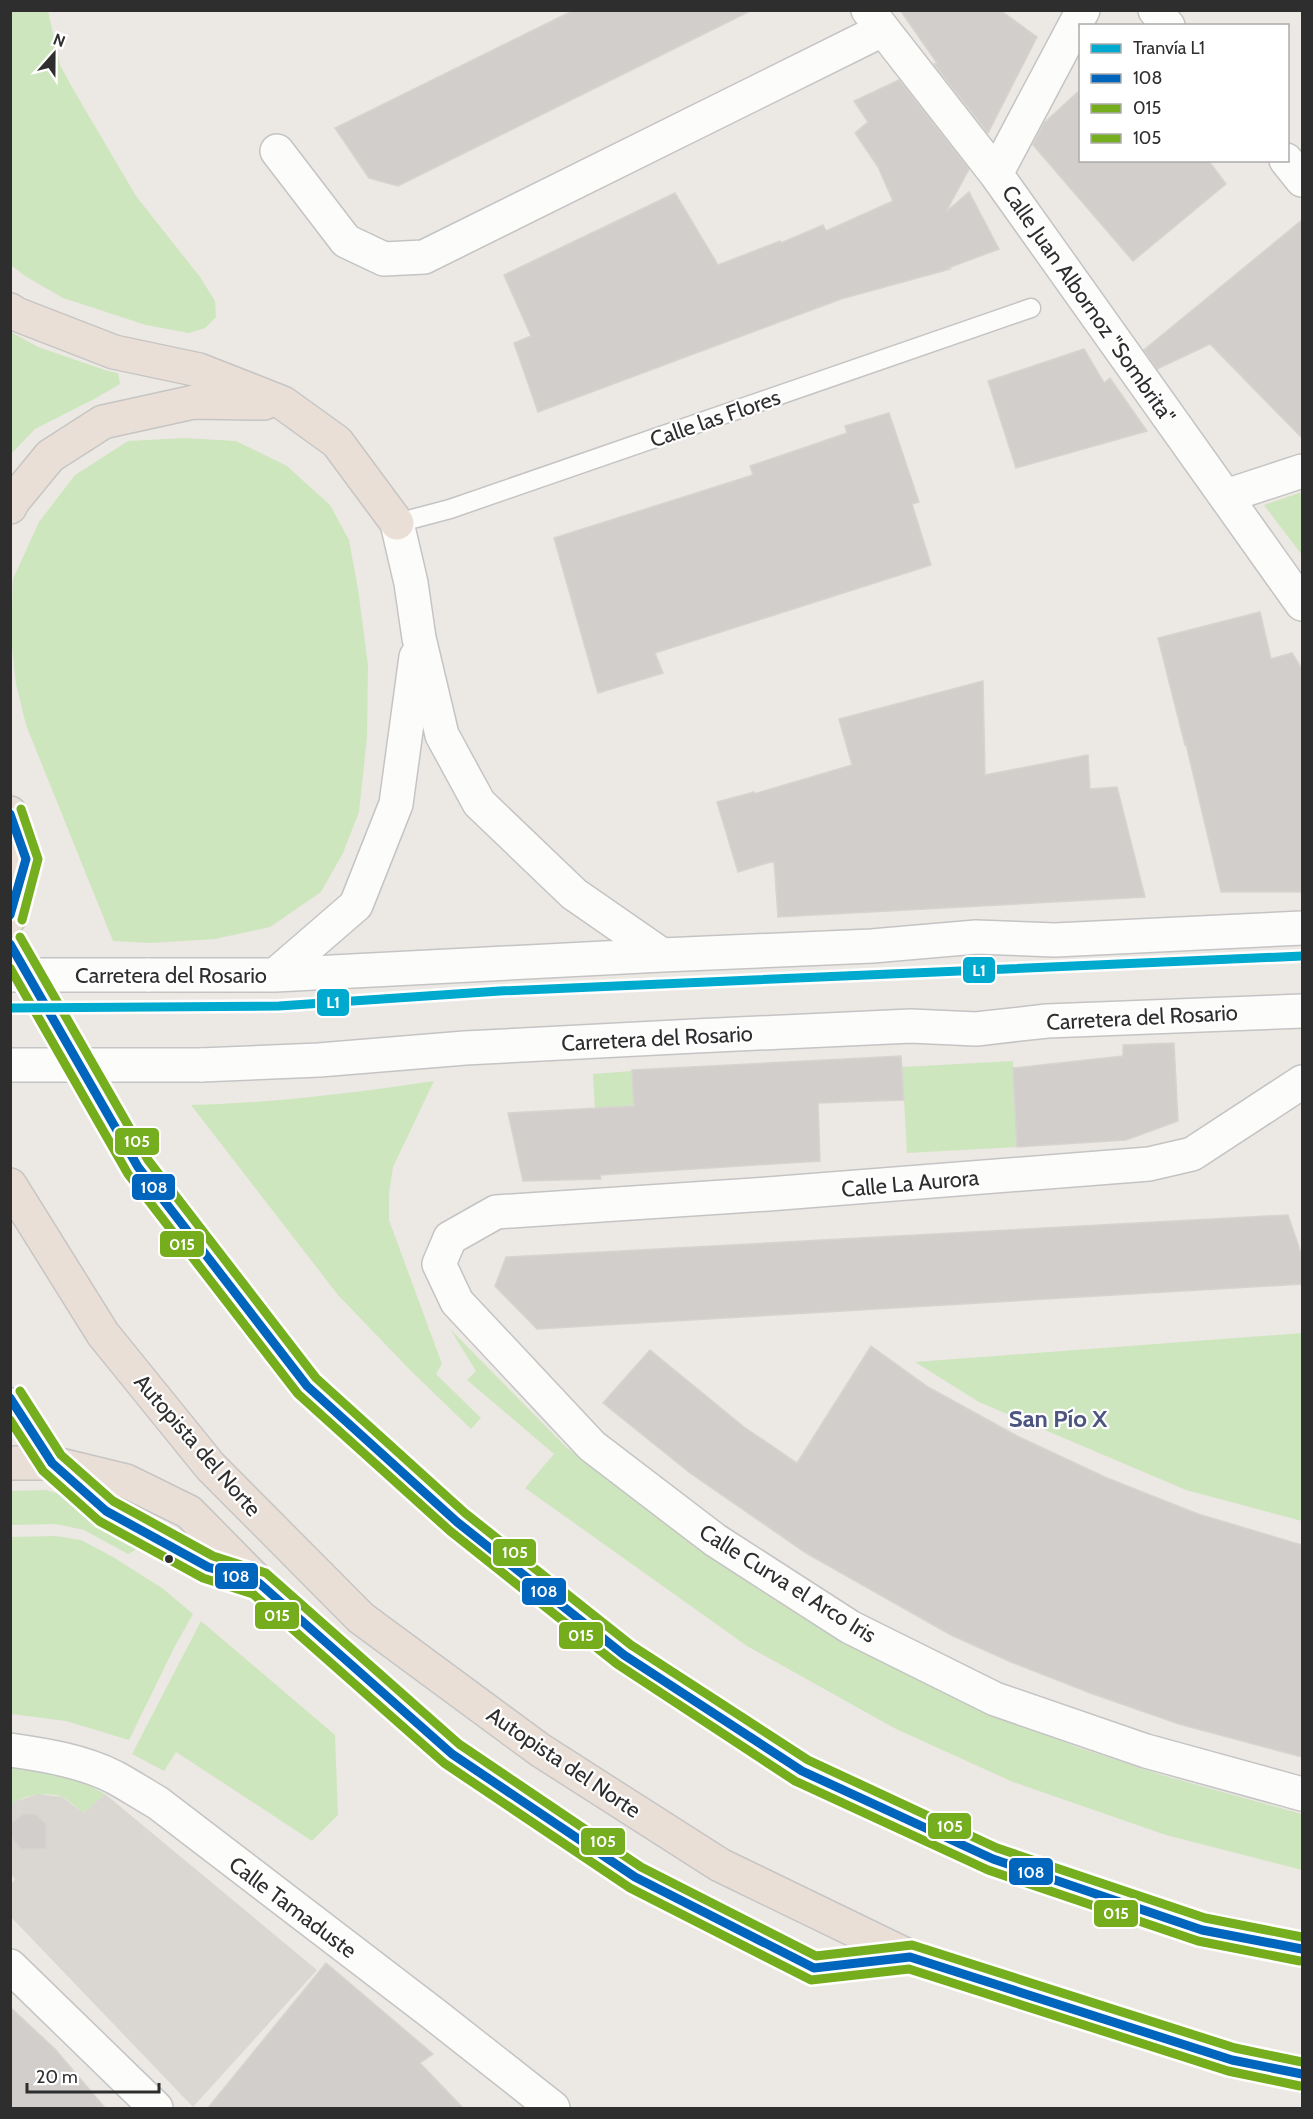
<svg xmlns="http://www.w3.org/2000/svg" width="1313" height="2119" font-family="Cabin,sans-serif">
  <style>
    .green { fill: #cee6be }
    .plaza { fill: #dad6d2 }
    .building { fill: #d1cecb; stroke: #d7d4d0; stroke-width: 1.5 }
    .lines { fill: none; stroke-linecap: round; stroke-linejoin: round }
    .lane-casing { stroke: #c5c4c5; stroke-width: 21 }
    .street-casing { stroke: #c5c4c5; stroke-width: 36 }
    .secondary-casing { stroke: #c5c4c5; stroke-width: 36 }
    .highway-casing { stroke: #c6c5c4; stroke-width: 36 }
    .lane { stroke: #fcfcfb; stroke-width: 18 }
    .street { stroke: #fcfcfb; stroke-width: 33 }
    .secondary { stroke: #fcfcfb; stroke-width: 33 }
    .highway { stroke: #eadfd6; stroke-width: 33 }
    .secondary-bridge-casing { stroke: #c5c4c5; stroke-width: 36; stroke-linecap: butt }
    .secondary-bridge { stroke: #fcfcfb; stroke-width: 33 }
    .bus-1-casing { stroke: #fff; stroke-width: 14 }
    .bus-2-casing { stroke: #fff; stroke-width: 14 }
    .bus-3-casing { stroke: #fff; stroke-width: 14 }
    .bus-1 { stroke: #0065bd; stroke-width: 9 }
    .bus-2 { stroke: #75ad1c; stroke-width: 9 }
    .bus-3 { stroke: #75ae1e; stroke-width: 9 }
    .tram-1-casing { stroke: #fff; stroke-width: 14 }
    .tram-1 { stroke: #00a9ce; stroke-width: 9 }
    .bus-dot { fill: #2e2e2e; stroke: #fff; stroke-width: 2 }
    .labels { text-anchor: middle; stroke-width: 4.5; stroke-linejoin: round; paint-order: stroke }
    .street-label { font-size: 22px; fill: #2e2e2e; stroke: #fff }
    .neighbourhood-label { font-size: 24px; font-weight: bold; fill: #4d5680; stroke: #fff }
    .line-badge { stroke: #fff; stroke-width: 2 }
    .badge-label { font-size: 16px; text-anchor: middle; font-weight: bold; fill: #fff }
  </style>
  <rect width="100%" height="100%" fill="#ece8e4"/>
  <path class="green" d="M10 11H48L60 65 73 89 136 196 200 277 215 301 216 317 205 328 189 333 146 325 63 298 25 276 11 265Z
    M11 332 38 347 108 371 118 373 120 384 96 398 35 429 11 454Z
    M184 438 236 441 287 466 330 505 349 540 358 589 368 665 367 737 359 812 343 853 321 892 270 927 215 939 151 943 113 941 26 725 16 684 11 637 13 579 39 522 75 475 128 441Z
    M1302 492V555L1264 505Z
    M1013 1061 1017 1147 907 1153 902 1067Z
    M632 1071 639 1171 595 1109 593 1074Z
    M434 1081 393 1167 389 1194V1220L442 1364 436 1374 481 1418 471 1429 410 1370 338 1295 191 1105C273 1103 353 1093 434 1081Z
    M450 1329 566 1447 735 1573 845 1640 965 1701 1077 1747 1162 1775 1302 1814V1870L1166 1835 1013 1782 896 1729 747 1646 525 1488 554 1454 467 1380 476 1371Z
    M1302 1333V1521L1186 1490 979 1402 915 1362Z
    M46 1490 66 1496 99 1523 143 1546 128 1554 84 1530 56 1524 11 1525V1491Z
    M55 1536 81 1540 113 1557 162 1588 193 1614 175 1646 129 1740 66 1721 11 1714V1537Z
    M201 1621 335 1735 338 1815 312 1841 176 1752 164 1771 132 1754Z
    M11 1763 84 1783 105 1794 84 1813C77 1808 68 1799 60 1796 46 1792 20 1794 11 1807Z"/>
  <path class="plaza" d="M38 1794 62 1797 84 1813 105 1794 317 1970 193 2107 11 1917V1884L15 1879 11 1874 10 1807 14 1802Z"/>
  <path class="building" d="M574 10H752L398 186 369 178 335 128Z
    M900 10H1000L1037 37 988 133 934 64 937 63Z
    M899 80 969 169 946 212 969 192 999 249 948 268 950 269 841 299 538 412 514 343 531 336 504 275 675 193 718 265 780 241 781 243 823 225 826 231 893 201 878 167 855 133 868 122 854 101Z
    M1080 90V160H1208L1226 184 1133 261 1033 145 1044 123Z
    M1302 220V438L1210 344 1157 369 1144 350Z
    M1084 349 1104 383 1110 378 1147 431 1016 468 988 381Z
    M889 413 919 502 912 504 931 565 655 653 663 673 598 693 554 538 753 475 750 466 847 433 845 426Z
    M1260 612 1271 659 1292 653 1302 669V892H1221L1186 744 1185 745 1158 638Z
    M983 681 985 775 1088 755 1090 789 1117 787 1145 897 778 917 774 861 738 872 717 802 754 792V794L852 765 839 719Z
    M1174 1043 1178 1121 1126 1140 1017 1147 1013 1068 1123 1056V1045Z
    M901 1056 904 1100 818 1103 820 1161 600 1175 601 1179 523 1181 508 1113 634 1106 632 1070Z
    M1288 1215 1302 1256V1284L537 1329 495 1286 506 1257Z
    M871 1346 928 1387 1017 1436 1107 1478 1198 1514 1302 1545V1757L1179 1724 1093 1694 1011 1662 951 1635 806 1553 690 1473 603 1403 650 1350 744 1427 797 1463Z
    M23 1814H36L46 1824V1849H21L11 1837 12 1823Z
    M326 1963 433 2054 420 2063 464 2109H207Z
    M10 2007 55 2049 106 2109H10Z"/>
  <g class="lines">
    <g class="lane-casing">
      <path id="lane" d="M397 523 450 509 1031 308
        M10 1397 52 1463 106 1511 208 1567 250 1580"/>
    </g>
    <g class="street-casing">
      <path id="street" d="M868 10 996 174 1302 604
        M1155 10 1168 26
        M277 151 346 241 384 259 424 257 882 30
        M1286 160 1302 180
        M996 174 1083 10
        M1226 496 1302 471
        M1302 1082 1192 1154 1149 1164 768 1194 496 1212 450 1238 439 1264 457 1302 592 1446 715 1540 850 1627 995 1699 1146 1751 1302 1794
        M10 1750C45 1755 82 1761 114 1777 129 1785 144 1795 158 1803L435 2015 553 2108
        M10 1966 156 2108"/>
    </g>
    <g class="secondary-casing">
      <path id="secondary" d="M397 523 411 583 419 638 442 735 479 803 574 894 662 955
        M147 975H275L662 955 872 946 976 937 1055 940 1302 928
        M275 975 356 905 396 804 416 657
        M200 1065 319 1060 465 1048 695 1036 911 1026 976 1029 1047 1021 1302 1011"/>
    </g>
    <g class="highway-casing">
      <path id="highway" d="M10 310 16 314 114 352 199 370 283 403 337 442 397 523
        M10 507 13 501 50 456 103 422 194 402 264 403
        M10 813 26 859 10 917
        M10 943 138 1167 307 1386 457 1522 624 1655 802 1771 993 1859 1202 1930 1302 1949
        M10 1185 103 1334 210 1466 361 1618 540 1750 720 1865 910 1957 1232 2060 1302 2074
        M10 1463H52L126 1481 189 1512 259 1583 452 1754 635 1877 814 1968 910 1957"/>
    </g>
    <use href="#lane" class="lane"/>
    <use href="#street" class="street"/>
    <use href="#secondary" class="secondary"/>
    <use href="#highway" class="highway"/>
    <g class="secondary-bridge-casing">
      <path id="secondary-bridge" d="M10 975H147
        M10 1065H200"/>
    </g>
    <use href="#secondary-bridge" class="secondary-bridge"/>
    <g class="bus-1-casing">
      <path id="bus-1" d="M10 814 26 859 10 915
        M10 944 138 1167 307 1386 457 1522 624 1655 802 1771 993 1859 1202 1930 1302 1949
        M10 1398 52 1463 106 1511 208 1567 259 1583 452 1754 635 1877 814 1968 910 1957 1232 2060 1302 2074"/>
    </g>
    <g class="bus-2-casing">
      <path id="bus-2" d="M10 968 128 1174 298 1394 450 1531 617 1664 795 1781 988 1870 1198 1941 1300 1961
        M10 1420 43 1471 99 1521 203 1578 253 1594 444 1763 630 1888 811 1980 909 1969 1228 2071 1300 2086"/>
    </g>
    <g class="bus-3-casing">
      <path id="bus-3" d="M21 809 38 859 22 920
        M20 937 148 1160 316 1378 465 1513 631 1645 808 1760 997 1848 1205 1918 1302 1937
        M20 1391 61 1455 113 1501 213 1556 266 1573 459 1744 641 1867 816 1956 912 1945 1235 2048 1302 2062"/>
    </g>
    <use href="#bus-1" class="bus-1"/>
    <use href="#bus-2" class="bus-2"/>
    <use href="#bus-3" class="bus-3"/>
    <g class="tram-1-casing">
      <path id="tram-1" d="M10 1008 279 1006 500 991 1302 956"/>
    </g>
    <use href="#tram-1" class="tram-1"/>
  </g>
  <circle class="bus-dot" cx="169" cy="1559" r="5"/>
  <g class="labels">
    <g class="street-label">
      <text transform="translate(1089 304) rotate(55)" y="8">Calle Juan Albornoz "Sombrita"</text>
      <text transform="translate(715 418) rotate(-19)" y="8">Calle las Flores</text>
      <text x="171" y="983">Carretera del Rosario</text>
      <text transform="translate(1142 1017) rotate(-3)" y="8">Carretera del Rosario</text>
      <text transform="translate(657 1038) rotate(-3)" y="8">Carretera del Rosario</text>
      <text transform="translate(910 1183) rotate(-5)" y="8">Calle La Aurora</text>
      <text transform="translate(198 1445) rotate(49)" y="8">Autopista del Norte</text>
      <text transform="translate(788 1583) rotate(32)" y="8">Calle Curva el Arco Iris</text>
      <text transform="translate(564 1762) rotate(34)" y="8">Autopista del Norte</text>
      <text transform="translate(293 1907) rotate(37)" y="8">Calle Tamaduste</text>
    </g>
    <g class="neighbourhood-label">
      <text x="1058" y="1427">San Pío X</text>
    </g>
  </g>
  <g class="line-badge">
    <rect x="962" y="956" width="34" height="28" rx="6" fill="#00a9ce"/>
    <rect x="316" y="988" width="34" height="29" rx="6" fill="#00a9ce"/>
    <rect x="114" y="1127" width="46" height="29" rx="6" fill="#75ae1e"/>
    <rect x="131" y="1173" width="45" height="28" rx="6" fill="#0065bd"/>
    <rect x="159" y="1230" width="46" height="28" rx="6" fill="#75ad1c"/>
    <rect x="492" y="1538" width="45" height="29" rx="6" fill="#75ae1e"/>
    <rect x="214" y="1562" width="45" height="28" rx="6" fill="#0065bd"/>
    <rect x="521" y="1577" width="46" height="29" rx="6" fill="#0065bd"/>
    <rect x="254" y="1601" width="46" height="29" rx="6" fill="#75ad1c"/>
    <rect x="558" y="1621" width="46" height="29" rx="6" fill="#75ad1c"/>
    <rect x="927" y="1812" width="45" height="28" rx="6" fill="#75ae1e"/>
    <rect x="580" y="1827" width="46" height="29" rx="6" fill="#75ae1e"/>
    <rect x="1008" y="1857" width="46" height="29" rx="6" fill="#0065bd"/>
    <rect x="1093" y="1899" width="46" height="29" rx="6" fill="#75ad1c"/>
  </g>
  <g class="badge-label">
    <text x="979" y="976">L1</text>
    <text x="333" y="1008">L1</text>
    <text x="137" y="1147">105</text>
    <text x="154" y="1193">108</text>
    <text x="182" y="1250">015</text>
    <text x="515" y="1558">105</text>
    <text x="236" y="1582">108</text>
    <text x="544" y="1597">108</text>
    <text x="277" y="1621">015</text>
    <text x="581" y="1641">015</text>
    <text x="950" y="1832">105</text>
    <text x="603" y="1847">105</text>
    <text x="1031" y="1878">108</text>
    <text x="1116" y="1919">015</text>
  </g>
  <rect width="1313" height="2119" fill="none" stroke="#2e2e2e" stroke-width="24"/>
  <rect x="1079" y="24" width="210" height="138" fill="#ffffff" stroke="#ababab" stroke-width="1.5"/>
  <rect x="1091" y="44" width="30" height="9" fill="#00a9ce" stroke="#ababab" stroke-width="1.5"/>
  <text x="1133" y="54" font-size="18" fill="#2e2e2e">Tranvía L1</text>
  <rect x="1091" y="74" width="30" height="9" fill="#0065bd" stroke="#ababab" stroke-width="1.5"/>
  <text x="1133" y="84" font-size="18" fill="#2e2e2e">108</text>
  <rect x="1091" y="104" width="30" height="9" fill="#75ad1c" stroke="#ababab" stroke-width="1.5"/>
  <text x="1133" y="114" font-size="18" fill="#2e2e2e">015</text>
  <rect x="1091" y="134" width="30" height="9" fill="#75ae1e" stroke="#ababab" stroke-width="1.5"/>
  <text x="1133" y="144" font-size="18" fill="#2e2e2e">105</text>
  <g transform="translate(54 54) rotate(21)" stroke="#ffffff" stroke-width="4.5" paint-order="stroke">
  <path d="M0-4.5L10 22L0 15L-10 22Z" fill="#2e2e2e"/>
  <text y="-9" font-size="16" font-weight="bold" text-anchor="middle" fill="#2e2e2e">N</text>
  </g>
  <path d="M27 2083v9h132v-9" fill="none" stroke="#2e2e2e" stroke-width="3"/>
  <text x="36" y="2083" font-size="18" fill="#2e2e2e" stroke="#ffffff" stroke-width="4.5" paint-order="stroke">20 m</text>
</svg>
